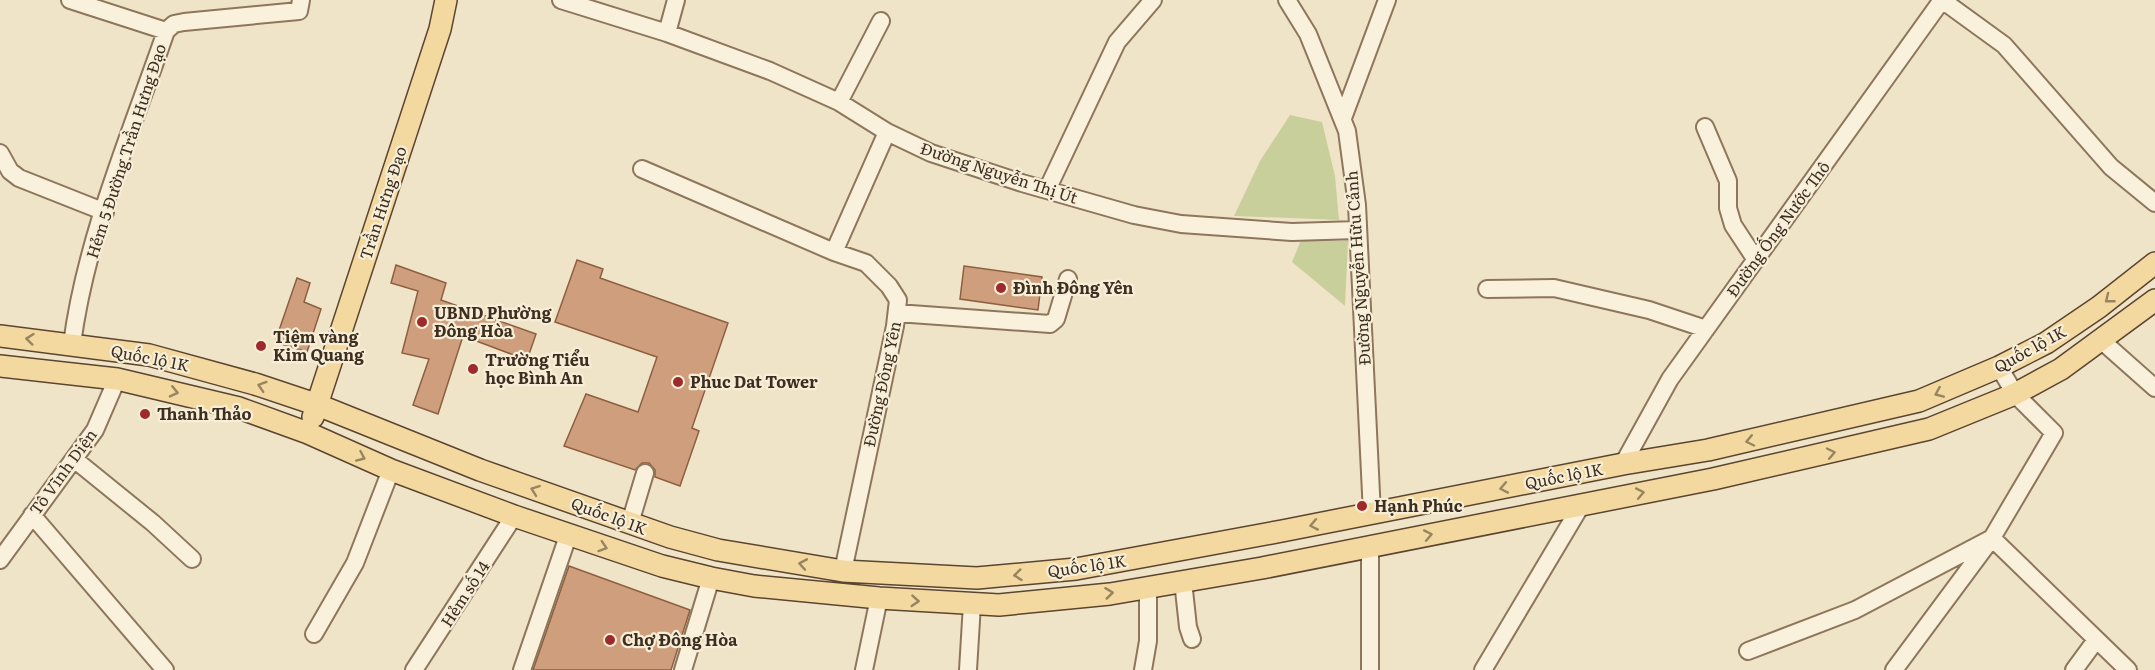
<svg xmlns="http://www.w3.org/2000/svg" width="2155" height="670" font-family="Literata,serif">
  <style>
    .green { fill: #c9cf9b }
    .building { fill: #cf9f7d; stroke: #8d5f41; stroke-width: 1.5 }
    .lines { fill: none; stroke-linecap: round; stroke-linejoin: round }
    .minor-casing { stroke: #8d765c; stroke-width: 20 }
    .major-casing { stroke: #5b4430; stroke-width: 24 }
    .minor { stroke: #faf1dc; stroke-width: 16 }
    .major { stroke: #f3d9a0; stroke-width: 21 }
    .oneway { stroke: #988460 }
    .poi-dot { fill: #9e2a2b; stroke: #f7eed8; stroke-width: 2 }
    .labels { text-anchor: middle; stroke-width: 4.5; stroke-linejoin: round; paint-order: stroke }
    .street-label { font-size: 16px; fill: #3d2e20; stroke: #f7eed8 }
    .poi-label { font-size: 16px; font-weight: bold; fill: #3d2e20; stroke: #f7eed8; text-anchor: start }
  </style>
  <rect width="100%" height="100%" fill="#f0e4c8"/>
  <path class="green" d="M1290 115 1322 122 1335 176 1339 220 1234 216 1260 161Z
    M1301 240 1348 241 1345 306 1292 262Z"/>
  <path class="building" d="M577 260 603 269 600 278 728 323 692 428 699 431 680 486 655 477V470L649 463H642L635 470 564 446 586 394 638 412 657 357 555 322Z
    M396 265 446 283 441 300 536 334 527 360 463 336 438 414 413 405 429 359 402 353 418 291 391 283Z
    M964 266 1042 277 1038 310 960 299Z
    M297 278 310 283 304 302 321 309 307 352 275 342Z
    M569 566 690 610 671 670H533Z"/>
  <g class="lines">
    <g class="minor-casing">
      <path id="minor" d="M70 0 166 31
        M561 0 667 33 770 71 839 102 887 132 931 153 1022 183 1134 215 1181 224 1292 232 1357 230
        M1287 0 1308 34 1347 131 1357 205 1372 514
        M1942 0 2004 45 2111 167 2155 203
        M667 33 676 0
        M839 102 881 21
        M1343 118 1387 0
        M1705 127 1728 181V208L1733 225 1756 260
        M0 153 10 171 19 178 105 212
        M642 169 834 252
        M1047 190 1117 42 1153 0
        M1487 289 1554 288 1649 310 1706 329
        M897 313 1050 324 1056 319 1068 279
        M2102 341 2155 388
        M72 344C86 237 131 133 166 31L174 24 184 22 299 11 301 0
        M74 459 153 523 192 559
        M1623 464 1670 379 1942 0
        M32 515 165 670
        M630 523 645 473
        M1370 547V670
        M0 560 95 430 117 379
        M843 571 895 326 898 300 889 286 866 263 834 252 887 132
        M1183 581 1188 627 1192 639
        M314 634 355 563 391 470
        M1748 651 1855 610 1992 538 2128 670
        M414 670 514 516
        M522 670 568 536
        M683 670 711 578
        M864 670 879 598
        M968 670 972 604
        M1143 670 1148 641V587
        M1483 670 1582 504
        M1894 670 1992 538 2054 433 2015 394 1999 367
        M2074 670 2096 640"/>
    </g>
    <g class="major-casing">
      <path id="major" d="M0 336 149 355 255 384 318 405 480 470 670 537 718 550 843 571 977 578 1076 569 1282 531 1623 464 1708 450 1919 401 1999 367 2046 343 2099 307 2155 263
        M0 366 117 379 239 408 308 433 391 470 514 516 662 566 711 578 754 586 879 598 999 605 1110 594 1262 568 1713 479 1929 429 2015 394 2061 369 2155 300
        M313 417 440 29 446 0"/>
    </g>
    <use href="#minor" class="minor"/>
    <use href="#major" class="major"/>
  </g>
  <defs><path id="oneway-chevron" d="M-2-3.5L2.5 0L-2 3.5" fill="none" stroke-width="1.6" stroke-linecap="round" stroke-linejoin="round" transform="scale(1.5)"/></defs>
  <g class="oneway">
    <use href="#oneway-chevron" transform="translate(2109 299) rotate(142)"/>
    <use href="#oneway-chevron" transform="translate(30 339) rotate(-174)"/>
    <use href="#oneway-chevron" transform="translate(262 386) rotate(-162)"/>
    <use href="#oneway-chevron" transform="translate(174 392) rotate(13)"/>
    <use href="#oneway-chevron" transform="translate(1939 393) rotate(157)"/>
    <use href="#oneway-chevron" transform="translate(1750 441) rotate(168)"/>
    <use href="#oneway-chevron" transform="translate(1831 453) rotate(-12)"/>
    <use href="#oneway-chevron" transform="translate(361 457) rotate(24)"/>
    <use href="#oneway-chevron" transform="translate(1504 488) rotate(169)"/>
    <use href="#oneway-chevron" transform="translate(535 490) rotate(-160)"/>
    <use href="#oneway-chevron" transform="translate(1640 493) rotate(-11)"/>
    <use href="#oneway-chevron" transform="translate(1314 525) rotate(169)"/>
    <use href="#oneway-chevron" transform="translate(1428 535) rotate(-11)"/>
    <use href="#oneway-chevron" transform="translate(603 547) rotate(18)"/>
    <use href="#oneway-chevron" transform="translate(803 564) rotate(-170)"/>
    <use href="#oneway-chevron" transform="translate(1018 575) rotate(174)"/>
    <use href="#oneway-chevron" transform="translate(1109 593) rotate(-7)"/>
    <use href="#oneway-chevron" transform="translate(915 601) rotate(4)"/>
  </g>
  <g class="poi-dot">
    <circle cx="1001" cy="288" r="6"/>
    <circle cx="422" cy="322" r="6"/>
    <circle cx="261" cy="346" r="6"/>
    <circle cx="473" cy="369" r="6"/>
    <circle cx="678" cy="382" r="6"/>
    <circle cx="145" cy="414" r="6"/>
    <circle cx="1362" cy="506" r="6"/>
    <circle cx="610" cy="640" r="6"/>
  </g>
  <g class="labels">
    <g class="street-label">
      <text transform="translate(126 151) rotate(-72)" y="6">Hẻm 5 Đường Trần Hưng Đạo</text>
      <text transform="translate(999 173) rotate(18)" y="6">Đường Nguyễn Thị Út</text>
      <text transform="translate(383 203) rotate(-72)" y="6">Trần Hưng Đạo</text>
      <text transform="translate(1778 229) rotate(-54)" y="6">Đường Ống Nước Thô</text>
      <text transform="translate(1358 268) rotate(-94)" y="6">Đường Nguyễn Hữu Cảnh</text>
      <text transform="translate(2030 349) rotate(-29)" y="6">Quốc lộ 1K</text>
      <text transform="translate(150 358) rotate(11)" y="6">Quốc lộ 1K</text>
      <text transform="translate(882 384) rotate(-78)" y="6">Đường Đông Yên</text>
      <text transform="translate(63 472) rotate(-54)" y="6">Tô Vĩnh Diện</text>
      <text transform="translate(1564 476) rotate(-11)" y="6">Quốc lộ 1K</text>
      <text transform="translate(609 516) rotate(20)" y="6">Quốc lộ 1K</text>
      <text transform="translate(1087 566) rotate(-8)" y="6">Quốc lộ 1K</text>
      <text transform="translate(465 594) rotate(-57)" y="6">Hẻm số 14</text>
    </g>
    <g class="poi-label">
      <text x="1013" y="294">Đình Đông Yên</text>
      <text x="434" y="319">UBND Phường<tspan x="434" dy="18">Đông Hòa</tspan></text>
      <text x="273" y="343">Tiệm vàng<tspan x="273" dy="18">Kim Quang</tspan></text>
      <text x="485" y="366">Trường Tiểu<tspan x="485" dy="18">học Bình An</tspan></text>
      <text x="690" y="388">Phuc Dat Tower</text>
      <text x="157" y="420">Thanh Thảo</text>
      <text x="1374" y="512">Hạnh Phúc</text>
      <text x="622" y="646">Chợ Đông Hòa</text>
    </g>
  </g>
</svg>
